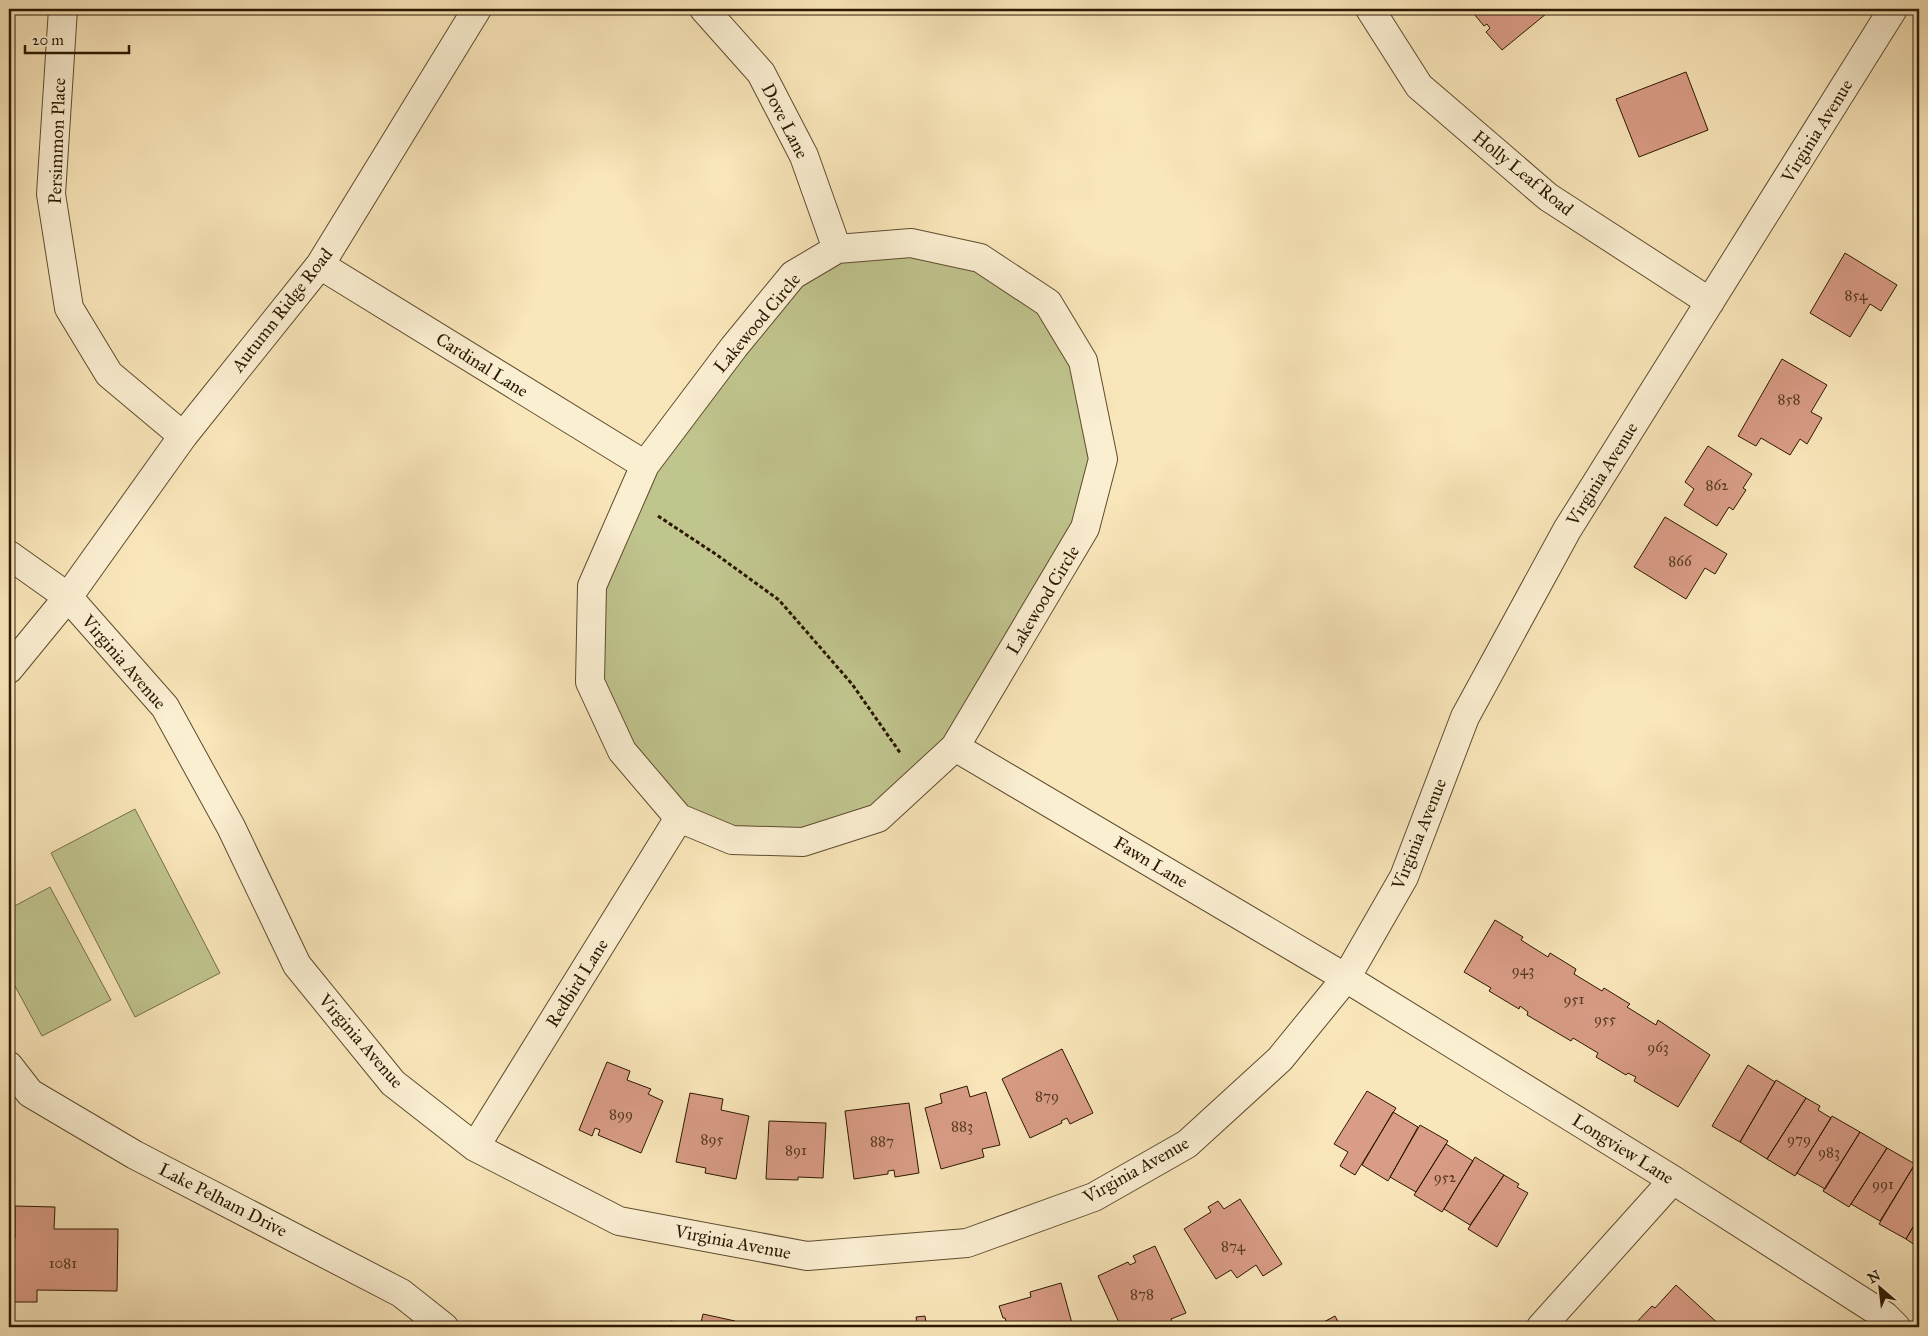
<svg xmlns="http://www.w3.org/2000/svg" width="1928" height="1336" font-family="'IM FELL Great Primer',serif">
  <style>
    .green { fill: #c0c48d; stroke: #766e46 }
    .building { fill: #d99c86; stroke: #2c1800 }
    .lines { fill: none; stroke-linecap: round; stroke-linejoin: round }
    .minor-casing { stroke: #5f4c2e; stroke-width: 30 }
    .path { stroke: #2c1800; stroke-width: 3; stroke-dasharray: 4 2.5; stroke-linecap: butt }
    .minor { stroke: #fbefd2; stroke-width: 28 }
    .labels { text-anchor: middle; stroke-width: 4; stroke-linejoin: round; paint-order: stroke }
    .number-label { font-size: 15px; fill: #573922 }
    .street-label { font-size: 18px; fill: #2c1800; stroke: #fbefd2 }
  </style>
  <rect width="100%" height="100%" fill="#f9e6ba"/>
  <filter id="stains"><feTurbulence type="fractalNoise" baseFrequency=".004" numOctaves="4"/><feColorMatrix values="0 0 0 0 .2 0 0 0 0 .09 0 0 0 0 .02 0 0 0 .5 -.17"/></filter>
  <radialGradient id="worn" r=".72"><stop offset=".6" stop-color="#630" stop-opacity="0"/><stop offset="1" stop-color="#630" stop-opacity=".3"/></radialGradient>
  <path class="green" d="M837 249 956 252 1048 303 1103 459 1085 528 955 747 878 818 803 842 679 818 610 726 591 641 592 586 645 465 793 275Z
    M135 809 220 973 135 1017 51 853Z
    M50 887 111 1000 42 1036 9 975V909Z"/>
  <path class="building" d="M1470 9H1552L1502 50 1486 32 1490 28 1487 24 1484 26Z
    M1686 72 1708 130 1639 157 1616 99Z
    M1845 253 1897 285 1881 311 1870 304 1850 337 1810 313Z
    M1782 359 1827 385 1811 412 1822 418 1807 444 1800 439 1790 455 1761 438 1756 446 1738 436Z
    M1708 446 1752 474 1743 488 1746 490 1733 510 1729 507 1717 526 1684 505 1694 489 1685 482Z
    M1665 517 1727 554 1715 574 1705 568 1686 599 1634 567Z
    M1495 920 1523 937 1521 940 1548 957 1550 953 1576 969 1574 974 1602 991 1604 988 1630 1004 1627 1007 1656 1025 1658 1020 1710 1055 1678 1107 1634 1081 1636 1077 1628 1073 1626 1075 1596 1057 1598 1053 1573 1038 1571 1041 1527 1015 1528 1012 1520 1006 1519 1009 1489 991 1491 988 1464 972Z
    M1062 1049 1093 1113 1070 1124 1067 1118 1061 1121 1062 1123 1030 1138 1002 1079Z
    M607 1062 630 1071 627 1080 651 1089 648 1094 663 1101 641 1153 598 1135 600 1130 595 1128 592 1136 579 1130Z
    M1748 1065 1775 1082 1740 1142 1712 1126Z
    M1776 1080 1806 1098 1767 1159 1740 1142Z
    M967 1086 970 1097 986 1092 1000 1145 982 1149 984 1157 941 1169 925 1108 942 1103 940 1094Z
    M1367 1091 1396 1108 1355 1175 1340 1166 1348 1152 1334 1144Z
    M690 1093 723 1099 721 1110 749 1116 736 1179 705 1173 706 1168 676 1162Z
    M1806 1098 1820 1106 1818 1110 1831 1118 1795 1176 1767 1159Z
    M909 1103 919 1173 895 1177 894 1170 888 1171V1174L854 1179 845 1111Z
    M1393 1112 1418 1127 1388 1181 1362 1165Z
    M1832 1116 1860 1132 1825 1189 1797 1173Z
    M769 1121 826 1123 823 1178 798 1177V1180L766 1179Z
    M1420 1125 1448 1141 1416 1192 1390 1177Z
    M1860 1132 1887 1148 1849 1207 1823 1191Z
    M1446 1144 1473 1161 1442 1212 1414 1195Z
    M1887 1148 1915 1164 1880 1221 1851 1204Z
    M1475 1157 1504 1175 1470 1225 1444 1209Z
    M1915 1164 1919 1166V1217L1906 1239 1879 1224Z
    M1504 1175 1519 1184 1517 1187 1528 1193 1497 1247 1468 1229Z
    M1240 1199 1282 1264 1263 1276 1256 1265 1237 1278 1231 1270 1216 1279 1184 1229 1211 1212 1208 1207 1218 1201 1224 1209Z
    M15 1206 55 1207 54 1229H118L117 1291 37 1290V1302H12V1288H9V1238H15Z
    M1919 1217V1248L1906 1239Z
    M1155 1246 1186 1313 1171 1319 1174 1327H1121L1098 1276 1128 1262 1130 1265 1136 1262 1133 1256Z
    M1061 1283 1073 1327H1008L1005 1318H1003L999 1306 1031 1297 1030 1292Z
    M1676 1285 1722 1327H1632L1652 1306 1655 1308Z
    M703 1314 735 1321 734 1327H700Z
    M925 1316 926 1323 940 1322 941 1327H883L917 1323 916 1317Z
    M1335 1316 1341 1327H1319L1318 1325Z
    M671 1321 700 1327H669Z"/>
  <g class="lines">
    <g class="minor-casing">
      <path id="minor" d="M63 9 51 194 69 308 109 374 183 436
        M704 9 761 73 804 156 837 249
        M1370 9 1419 86 1548 197 1710 302
        M911 243 980 258 1048 303 1083 361 1103 459 1085 528 955 747 878 818 803 842 732 840 679 818 622 751 590 682 592 586 645 465 734 347 793 275 837 249Z
        M320 265 645 465
        M9 555 68 597 165 707 231 827 297 965 393 1083 475 1147 619 1221 807 1256 967 1243 1094 1197 1187 1144 1280 1059 1346 978 1404 877 1465 717 1567 530 1893 9
        M9 669 68 597 183 436 320 265 477 9
        M955 747 1346 978 1673 1180 1885 1316 1896 1327
        M9 1066 30 1093 135 1155 401 1293 444 1327
        M475 1147 679 818
        M1541 1327 1673 1180"/>
    </g>
    <path class="path" d="M658 516 717 555 779 600 852 684 901 754"/>
    <use href="#minor" class="minor"/>
  </g>
  <g class="labels">
    <g class="number-label">
      <text x="1856" y="300">854</text>
      <text x="1789" y="404">858</text>
      <text x="1717" y="490">862</text>
      <text x="1680" y="566">866</text>
      <text x="1523" y="975">943</text>
      <text x="1574" y="1004">951</text>
      <text x="1605" y="1024">955</text>
      <text x="1658" y="1052">963</text>
      <text x="1047" y="1101">879</text>
      <text x="621" y="1119">899</text>
      <text x="962" y="1131">883</text>
      <text x="712" y="1144">895</text>
      <text x="1799" y="1144">979</text>
      <text x="882" y="1146">887</text>
      <text x="796" y="1155">891</text>
      <text x="1829" y="1157">983</text>
      <text x="1445" y="1182">952</text>
      <text x="1883" y="1189">991</text>
      <text x="1233" y="1251">874</text>
      <text x="63" y="1268">1081</text>
      <text x="1142" y="1299">878</text>
    </g>
    <g class="street-label">
      <text transform="translate(785 121) rotate(63)" y="6">Dove Lane</text>
      <text transform="translate(1817 131) rotate(-58)" y="6">Virginia Avenue</text>
      <text transform="translate(57 141) rotate(-88)" y="6">Persimmon Place</text>
      <text transform="translate(1523 173) rotate(39)" y="6">Holly Leaf Road</text>
      <text transform="translate(282 310) rotate(-52)" y="6">Autumn Ridge Road</text>
      <text transform="translate(757 323) rotate(-50)" y="6">Lakewood Circle</text>
      <text transform="translate(482 365) rotate(32)" y="6">Cardinal Lane</text>
      <text transform="translate(1602 474) rotate(-58)" y="6">Virginia Avenue</text>
      <text transform="translate(1043 600) rotate(-59)" y="6">Lakewood Circle</text>
      <text transform="translate(124 662) rotate(49)" y="6">Virginia Avenue</text>
      <text transform="translate(1419 834) rotate(-68)" y="6">Virginia Avenue</text>
      <text transform="translate(1151 862) rotate(31)" y="6">Fawn Lane</text>
      <text transform="translate(577 983) rotate(-58)" y="6">Redbird Lane</text>
      <text transform="translate(361 1041) rotate(49)" y="6">Virginia Avenue</text>
      <text transform="translate(1623 1149) rotate(32)" y="6">Longview Lane</text>
      <text transform="translate(1136 1170) rotate(-29)" y="6">Virginia Avenue</text>
      <text transform="translate(223 1200) rotate(27)" y="6">Lake Pelham Drive</text>
      <text transform="translate(733 1242) rotate(11)" y="6">Virginia Avenue</text>
    </g>
  </g>
  <rect width="1928" height="1336" fill="none" stroke="#f9e6ba" stroke-width="30"/>
  <rect x="10" y="10" width="1908" height="1316" fill="none" stroke="#2c1800" stroke-width="2.5"/>
  <rect x="15" y="15" width="1898" height="1306" fill="none" stroke="#2c1800"/>
  <g transform="translate(1880 1288) rotate(332)" stroke="#fbefd2" stroke-width="4" paint-order="stroke">
  <path d="M0-4L9 19L0 12L-9 19Z" fill="#2c1800"/>
  <text y="-8" font-size="14" font-weight="bold" text-anchor="middle" fill="#2c1800">N</text>
  </g>
  <path d="M25 45v8h104v-8" fill="none" stroke="#2c1800" stroke-width="2.5"/>
  <text x="32" y="45" font-size="15" fill="#2c1800" stroke="#fbefd2" stroke-width="4" paint-order="stroke">20 m</text>
  <rect width="100%" height="100%" filter="url(#stains)"/>
  <rect width="100%" height="100%" fill="url(#worn)"/>
</svg>
